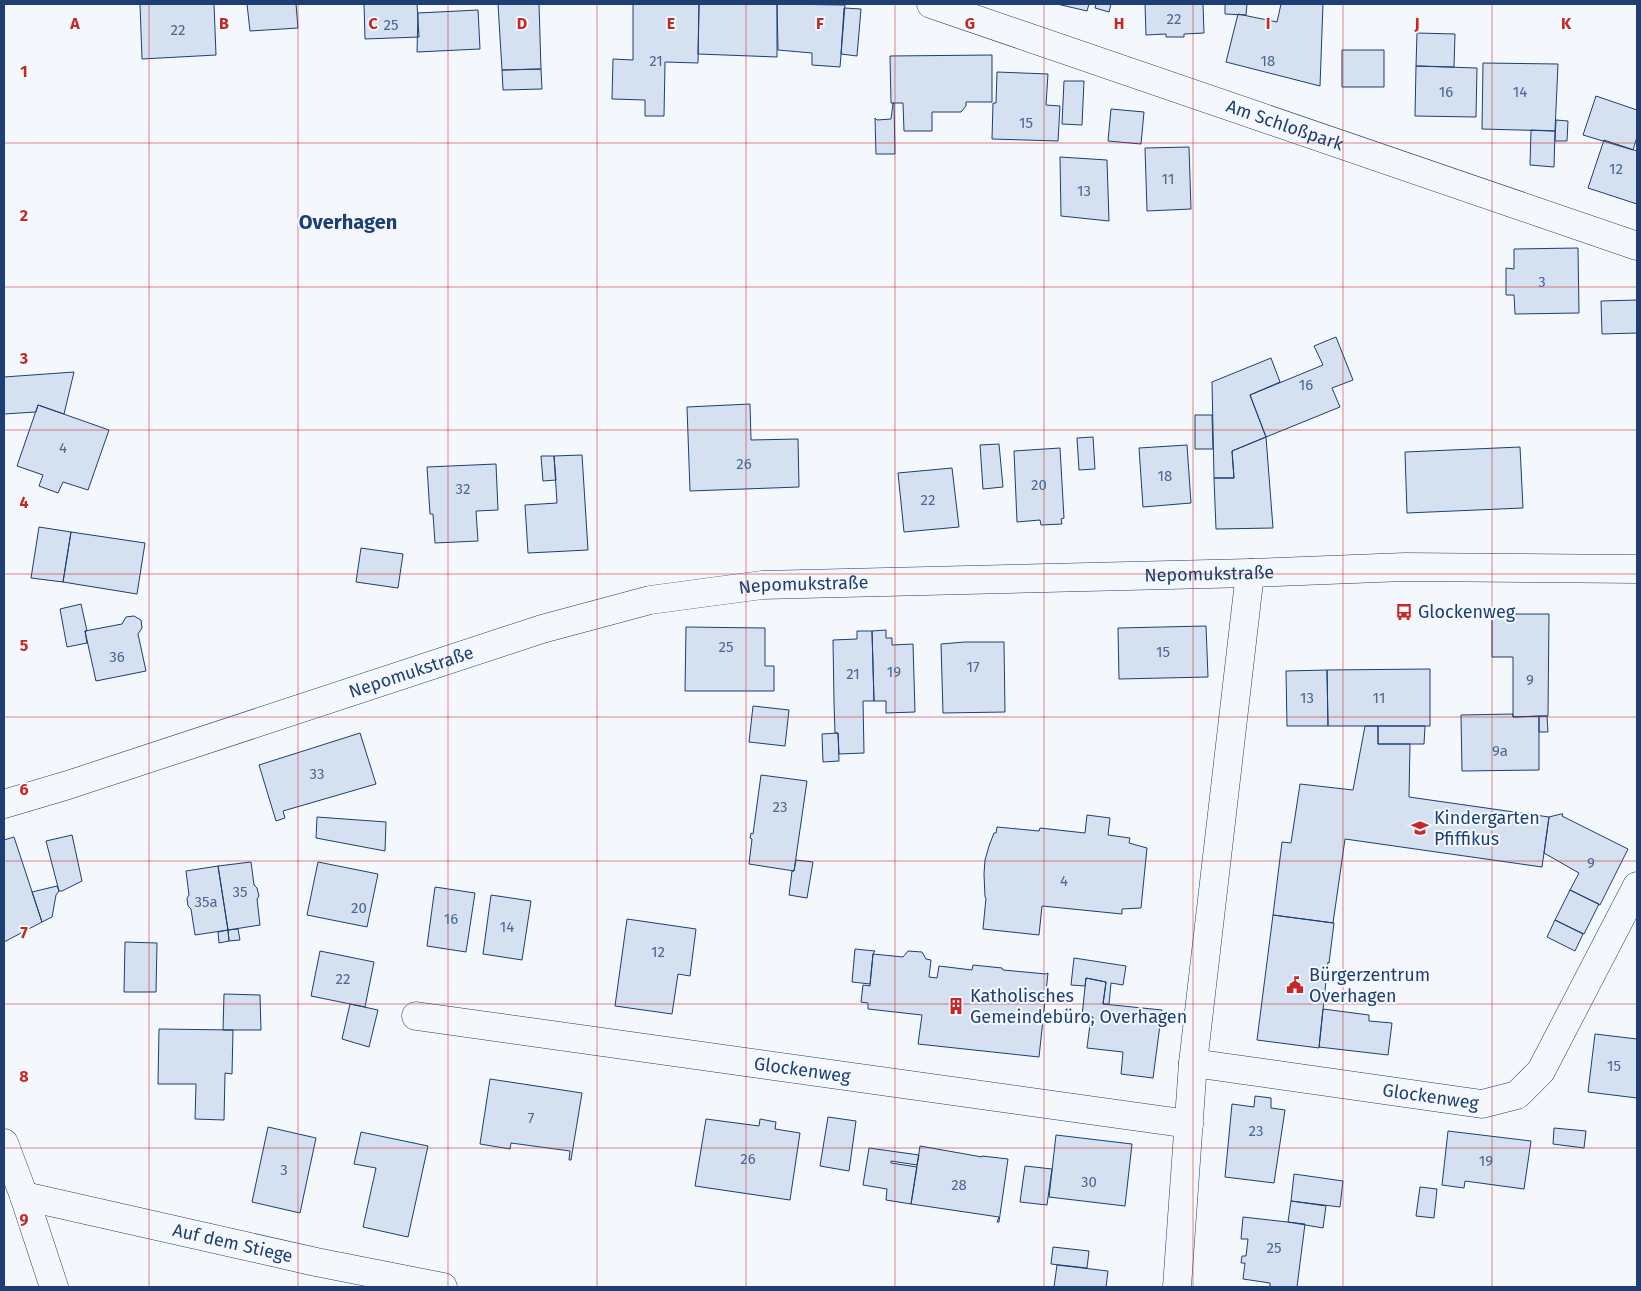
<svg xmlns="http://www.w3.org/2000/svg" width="1641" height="1291" font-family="'Fira Sans',sans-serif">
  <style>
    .building { fill: #d5e0f0; stroke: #1d3f73 }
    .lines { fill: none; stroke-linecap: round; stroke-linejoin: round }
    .minor-casing { stroke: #1d3f73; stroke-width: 29 }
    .secondary-casing { stroke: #1d3f73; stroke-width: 29 }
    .minor { stroke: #f4f7fb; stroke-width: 28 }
    .secondary { stroke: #f4f7fb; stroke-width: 28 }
    .grid { fill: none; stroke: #c62828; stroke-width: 1; stroke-opacity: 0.55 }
    .labels { text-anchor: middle; stroke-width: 4; stroke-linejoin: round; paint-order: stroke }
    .number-label { font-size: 15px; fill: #4b6792 }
    .street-label { font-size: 18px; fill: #1d3f73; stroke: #f4f7fb }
    .poi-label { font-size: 18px; fill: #1d3f73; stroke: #f4f7fb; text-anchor: start }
    .quarter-label { font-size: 20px; font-weight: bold; fill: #1d3f73; stroke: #f4f7fb }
    .grid-label { font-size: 16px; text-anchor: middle; font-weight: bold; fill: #c62828; stroke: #f4f7fb; stroke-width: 4; stroke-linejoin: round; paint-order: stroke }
  </style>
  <rect width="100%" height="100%" fill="#f4f7fb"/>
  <path class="building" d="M140 4H214L216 55 142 59Z
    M247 4H296L298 28 250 31Z
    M364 4H417L419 37 365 39Z
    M498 4H539L541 69 502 70Z
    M633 4H699L698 63 665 62 664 116H645V100L612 99 613 59 633 60Z
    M699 4H777V57L698 54Z
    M777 4 845 5 840 67 812 65V53L778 50Z
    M1057 4H1089L1087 11Z
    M1096 4H1111L1109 12 1095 8Z
    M1145 4H1203L1204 33 1184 34V37H1166V34L1146 35Z
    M1225 4H1247L1246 15 1225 14Z
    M1281 4H1323L1320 86 1226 62 1238 14 1277 22Z
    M844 8 861 9 857 56 841 54Z
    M478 10 480 49 417 52 418 13Z
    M1417 33 1455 34 1454 67 1416 66Z
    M1342 50H1384V87H1342Z
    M992 55V102H966V106L961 112H932V131H904L903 103H891L890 56Z
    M1483 63 1558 64 1555 131 1482 129Z
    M1416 66 1477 68 1476 117 1415 116Z
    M541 69 542 89 503 90 502 70Z
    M997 72 1048 74 1046 105 1060 106 1058 141 992 139 993 103H996Z
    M1064 81H1084L1082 125 1062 124Z
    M1596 96 1637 110V137L1633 150 1583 135Z
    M893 103H894L895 154H876L875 118 877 120 891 119Z
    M1111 109 1144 112 1141 144 1108 141Z
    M1556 120 1568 121 1567 141H1555Z
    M1531 130 1555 131 1554 167 1530 165Z
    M1604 140 1637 151V204L1588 188Z
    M1189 147 1191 209 1147 211 1145 148Z
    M1060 157 1107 160 1109 221 1061 216Z
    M1578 248 1579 313 1515 314 1514 295H1506V268L1514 269V249Z
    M1637 300V333L1602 334 1601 301Z
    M1336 337 1353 380 1332 388 1340 407 1266 437 1250 395 1323 365 1314 346Z
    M1271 358 1280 382 1250 395 1266 437 1232 451 1234 478H1214L1212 382Z
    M74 372 64 414 38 405 36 412 4 414V377Z
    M750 404 751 440 798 439 799 487 690 491 687 407Z
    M38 405 109 430 88 490 63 482 58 493 39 486 43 475 17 466Z
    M1195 415H1212L1213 449H1195Z
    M1093 437 1095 469 1079 470 1077 438Z
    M1266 437 1273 528 1216 529 1214 478H1234L1232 451Z
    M999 444 1003 487 983 489 980 445Z
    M1187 445 1191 503 1143 507 1139 448Z
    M1520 447 1523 508 1407 513 1405 452Z
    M1060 448 1064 518 1061 519 1062 524 1041 525 1040 520 1017 522 1014 451Z
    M582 455 588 550 528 553 525 505 557 503 554 456Z
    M541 456H554L556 480 543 481Z
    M496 464 498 510 476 511 478 541 435 543 433 514H430L427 467Z
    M952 468 959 527 904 532 898 473Z
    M39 527 71 532 63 582 31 578Z
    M71 532 145 543 137 594 63 582Z
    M361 548 403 554 398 588 356 582Z
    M81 604 87 631H85L87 643 67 647 60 609Z
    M1492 614H1549L1548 716 1513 717V657H1492Z
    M134 616 141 620 142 628 138 634 146 671 96 681 85 631 122 624 126 617Z
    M1206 626 1208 677 1119 679 1118 628Z
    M686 627 765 628V666H774V691H685Z
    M886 630V638H892V645L913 644 915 712 886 713V701H874L872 631Z
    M857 631H872L874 701H863L864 753 839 754 838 733H835L834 702 833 640 857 639Z
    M965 642H1004L1005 712 943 713 941 644Z
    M1430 669V726H1328L1327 670Z
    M1327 670 1328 726H1287L1286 671Z
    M753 706 789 710 785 746 749 742Z
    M1513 714V717L1539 716V770L1462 771 1461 715Z
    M1539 716H1547L1548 732H1539Z
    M1365 726H1378V744H1410L1409 797 1549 817 1542 867 1345 839 1333 923 1273 915 1282 842 1291 843 1300 784 1353 790Z
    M1378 726H1425L1424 744H1378Z
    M360 733 376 784 283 811 285 818 276 821 259 765Z
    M838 733 839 761 823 762 822 734Z
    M761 775 807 781 794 871 749 864 752 839 750 838 751 833 753 834Z
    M1561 814H1563L1562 816 1628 849 1600 905 1570 890 1579 873 1544 853 1549 817Z
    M1087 815 1110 818 1108 835 1130 838 1129 843 1147 848 1141 908 1122 909V914L1042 906 1039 935 983 929 986 898 985 897 984 874 985 860 989 846 994 833H996L997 827 1039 831 1040 828 1085 833Z
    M317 817 386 822 385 851 316 838Z
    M72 835 82 881 62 891H59L46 841Z
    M14 837 42 922 4 942V840Z
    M796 860 813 862 807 898 789 895 792 871H794Z
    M251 862 254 885 257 888 259 896 257 899 260 925 228 930 218 866Z
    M318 862 378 874 367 927 307 915Z
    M218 866 228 930 195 935 191 909 188 906 187 898 189 895 186 871Z
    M57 886 59 891 56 895 52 917 42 922 32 892Z
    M435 887 475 893 466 952 427 946Z
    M1570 890 1599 904 1584 934 1555 920Z
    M491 895 531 901 522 960 483 954Z
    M1273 915 1334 923 1329 963 1328 962 1319 1048 1257 1040Z
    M627 919 696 929 690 976 678 974 672 1014 615 1006Z
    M1555 920 1583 934 1575 951 1547 937Z
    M238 929 240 940 229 941 228 930Z
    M228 930 229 941 219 943 218 932Z
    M125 942 157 943 156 992H124Z
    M855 949 875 951 873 954 870 984 852 982Z
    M320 951 374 962 365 1007 311 996Z
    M908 951 922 952 926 959 931 960 929 977 937 978 939 966 972 970 973 965 1002 968 1003 970 1046 974 1048 973 1039 1057 918 1044 922 1015 868 1009V1003L861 1002 863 985 870 986 873 954 903 957Z
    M1074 958 1126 966 1123 985 1111 983 1109 1004H1103L1106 982 1086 978 1085 986 1071 985Z
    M1086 978 1106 982 1103 1004 1162 1010 1153 1078 1121 1074 1123 1052 1087 1048 1090 1024H1092L1093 1017 1082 1016Z
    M224 994 260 995 261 1030H223Z
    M350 1004 378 1010 369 1047 342 1039Z
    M1323 1009 1369 1015V1021L1392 1023 1388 1055 1319 1047Z
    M159 1029 233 1030 232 1074 225 1073 224 1120 195 1119 196 1084H158Z
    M1595 1034 1637 1039V1098L1588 1092Z
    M490 1079 582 1093 571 1160H569L570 1151 511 1143 510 1149 480 1144Z
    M1255 1096 1271 1098V1108L1285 1110 1274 1183 1225 1177 1232 1104 1254 1107Z
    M828 1117 856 1121 849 1171 820 1166Z
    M706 1119 759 1126 760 1119 776 1122 775 1129 800 1133 790 1200 695 1186Z
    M268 1127 316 1138 300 1213 252 1202Z
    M1554 1128 1586 1131 1584 1148 1553 1144Z
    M1448 1131 1531 1141 1524 1189 1465 1181 1464 1188 1442 1185Z
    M361 1132 428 1146 408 1237 363 1227 376 1168 354 1164Z
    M1056 1135 1132 1144 1125 1206 1049 1197Z
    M920 1146 982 1157V1156L1008 1159 999 1222H997L999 1217 911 1204Z
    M869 1148 919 1155 917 1165 891 1161V1163L917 1167 911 1204 886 1200 887 1189 863 1185Z
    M1025 1166 1052 1169 1047 1205 1020 1202Z
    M1294 1174 1343 1181 1340 1207 1291 1201Z
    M1420 1187 1437 1189 1434 1218 1416 1216Z
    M1291 1201 1326 1206 1323 1228 1288 1222Z
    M1243 1217 1305 1224 1297 1287H1270V1283L1243 1279 1245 1263H1241L1242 1256H1246L1248 1239H1241Z
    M1053 1247 1089 1251 1087 1268 1051 1264Z
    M1057 1265 1108 1271 1106 1287H1054Z"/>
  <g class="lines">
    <g class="minor-casing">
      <g id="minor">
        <path id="s1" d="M931 4 1637 246"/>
        <path id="s2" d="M416 1016 1189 1124"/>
        <path id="s3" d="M1193 1063 1482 1104 1517 1095 1541 1071 1637 886"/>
        <path d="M4 1143 24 1196 54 1287"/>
        <path id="s4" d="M24 1196 316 1262 443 1287"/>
        <path d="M1177 1287 1193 1063 1250 573"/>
      </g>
    </g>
    <g class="secondary-casing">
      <g id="secondary">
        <path id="s5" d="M4 804 68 785 542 629 650 600 762 585 1250 573 1405 567 1637 569"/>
      </g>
    </g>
    <use href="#minor" class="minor"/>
    <use href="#secondary" class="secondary"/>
  </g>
  <path class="grid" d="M149 4V1287M298 4V1287M448 4V1287M597 4V1287M746 4V1287M895 4V1287M1044 4V1287M1193 4V1287M1343 4V1287M1492 4V1287M4 143H1637M4 287H1637M4 430H1637M4 574H1637M4 717H1637M4 861H1637M4 1004H1637M4 1148H1637"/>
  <defs>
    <g id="bus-bare" transform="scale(1.35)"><path d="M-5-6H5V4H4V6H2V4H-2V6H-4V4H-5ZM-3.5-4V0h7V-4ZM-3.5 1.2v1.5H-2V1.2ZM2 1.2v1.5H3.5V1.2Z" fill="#c62828" stroke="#f4f7fb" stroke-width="2.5" paint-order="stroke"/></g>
    <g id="school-bare" transform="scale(1.35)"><path d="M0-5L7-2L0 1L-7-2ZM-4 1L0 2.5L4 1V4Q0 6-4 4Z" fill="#c62828" stroke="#f4f7fb" stroke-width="2.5" paint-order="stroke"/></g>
    <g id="civic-bare" transform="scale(1.35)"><path d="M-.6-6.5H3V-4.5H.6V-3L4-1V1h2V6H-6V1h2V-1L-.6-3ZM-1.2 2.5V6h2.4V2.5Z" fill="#c62828" stroke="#f4f7fb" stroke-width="2.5" paint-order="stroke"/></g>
    <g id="building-bare" transform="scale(1.35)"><path d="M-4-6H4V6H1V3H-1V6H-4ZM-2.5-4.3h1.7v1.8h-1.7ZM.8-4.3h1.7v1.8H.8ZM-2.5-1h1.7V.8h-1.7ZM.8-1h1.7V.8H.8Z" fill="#c62828" stroke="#f4f7fb" stroke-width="2.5" paint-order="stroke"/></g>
  </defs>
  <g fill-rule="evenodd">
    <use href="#bus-bare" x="1404" y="612"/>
    <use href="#school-bare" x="1420" y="828"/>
    <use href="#civic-bare" x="1295" y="985"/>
    <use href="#building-bare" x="956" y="1006"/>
  </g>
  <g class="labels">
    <g class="number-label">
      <text x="1174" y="24">22</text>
      <text x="391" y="30">25</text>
      <text x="178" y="35">22</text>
      <text x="656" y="66">21</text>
      <text x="1268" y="66">18</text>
      <text x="1446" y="97">16</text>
      <text x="1520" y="97">14</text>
      <text x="1026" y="128">15</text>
      <text x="1616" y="174">12</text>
      <text x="1168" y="184">11</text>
      <text x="1084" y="196">13</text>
      <text x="1542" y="287">3</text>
      <text x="1306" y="390">16</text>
      <text x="63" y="453">4</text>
      <text x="744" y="469">26</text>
      <text x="1165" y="481">18</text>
      <text x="1039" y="490">20</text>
      <text x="463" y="494">32</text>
      <text x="928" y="505">22</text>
      <text x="726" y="652">25</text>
      <text x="1163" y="657">15</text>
      <text x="117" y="662">36</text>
      <text x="973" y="672">17</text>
      <text x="894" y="677">19</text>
      <text x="853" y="679">21</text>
      <text x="1530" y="685">9</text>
      <text x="1307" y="703">13</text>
      <text x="1379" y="703">11</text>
      <text x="1500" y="756">9a</text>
      <text x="317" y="779">33</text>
      <text x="780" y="812">23</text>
      <text x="1591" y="868">9</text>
      <text x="1064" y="886">4</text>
      <text x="240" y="897">35</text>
      <text x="206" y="907">35a</text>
      <text x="359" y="913">20</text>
      <text x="451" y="924">16</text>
      <text x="507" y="932">14</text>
      <text x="658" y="957">12</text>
      <text x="343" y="984">22</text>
      <text x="1614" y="1071">15</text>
      <text x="531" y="1123">7</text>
      <text x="1256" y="1136">23</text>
      <text x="748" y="1164">26</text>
      <text x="1486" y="1166">19</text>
      <text x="284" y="1175">3</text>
      <text x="1089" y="1187">30</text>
      <text x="959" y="1190">28</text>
      <text x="1274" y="1253">25</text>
    </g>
    <g class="street-label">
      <text dy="6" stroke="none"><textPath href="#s1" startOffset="374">Am Schloßpark</textPath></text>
      <text dy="6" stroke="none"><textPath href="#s5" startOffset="1238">Nepomukstraße</textPath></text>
      <text dy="6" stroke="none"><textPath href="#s5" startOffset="832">Nepomukstraße</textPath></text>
      <text dy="6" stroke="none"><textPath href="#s5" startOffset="428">Nepomukstraße</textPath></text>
      <text dy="6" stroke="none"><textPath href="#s2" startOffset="390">Glockenweg</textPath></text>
      <text dy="6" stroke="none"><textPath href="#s3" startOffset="240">Glockenweg</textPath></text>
      <text dy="6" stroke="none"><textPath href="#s4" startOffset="214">Auf dem Stiege</textPath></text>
    </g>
    <g class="poi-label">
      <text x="1418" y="618">Glockenweg</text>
      <text x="1434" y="824">Kindergarten<tspan x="1434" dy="21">Pfiffikus</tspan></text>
      <text x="1309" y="981">Bürgerzentrum<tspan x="1309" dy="21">Overhagen</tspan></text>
      <text x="970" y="1002">Katholisches<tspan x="970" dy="21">Gemeindebüro, Overhagen</tspan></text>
    </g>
    <g class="quarter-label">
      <text x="348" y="229">Overhagen</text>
    </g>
  </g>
  <g class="grid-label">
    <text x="75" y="29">A</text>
    <text x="224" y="29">B</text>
    <text x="373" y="29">C</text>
    <text x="522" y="29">D</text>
    <text x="671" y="29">E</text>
    <text x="820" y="29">F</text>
    <text x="970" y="29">G</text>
    <text x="1119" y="29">H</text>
    <text x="1268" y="29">I</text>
    <text x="1417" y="29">J</text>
    <text x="1566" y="29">K</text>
    <text x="24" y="77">1</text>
    <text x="24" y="221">2</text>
    <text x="24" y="364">3</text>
    <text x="24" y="508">4</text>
    <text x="24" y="651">5</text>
    <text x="24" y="795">6</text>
    <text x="24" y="938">7</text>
    <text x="24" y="1082">8</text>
    <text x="24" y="1225">9</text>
  </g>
  <rect width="1641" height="1291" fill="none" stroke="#1d3f73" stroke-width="10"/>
</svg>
